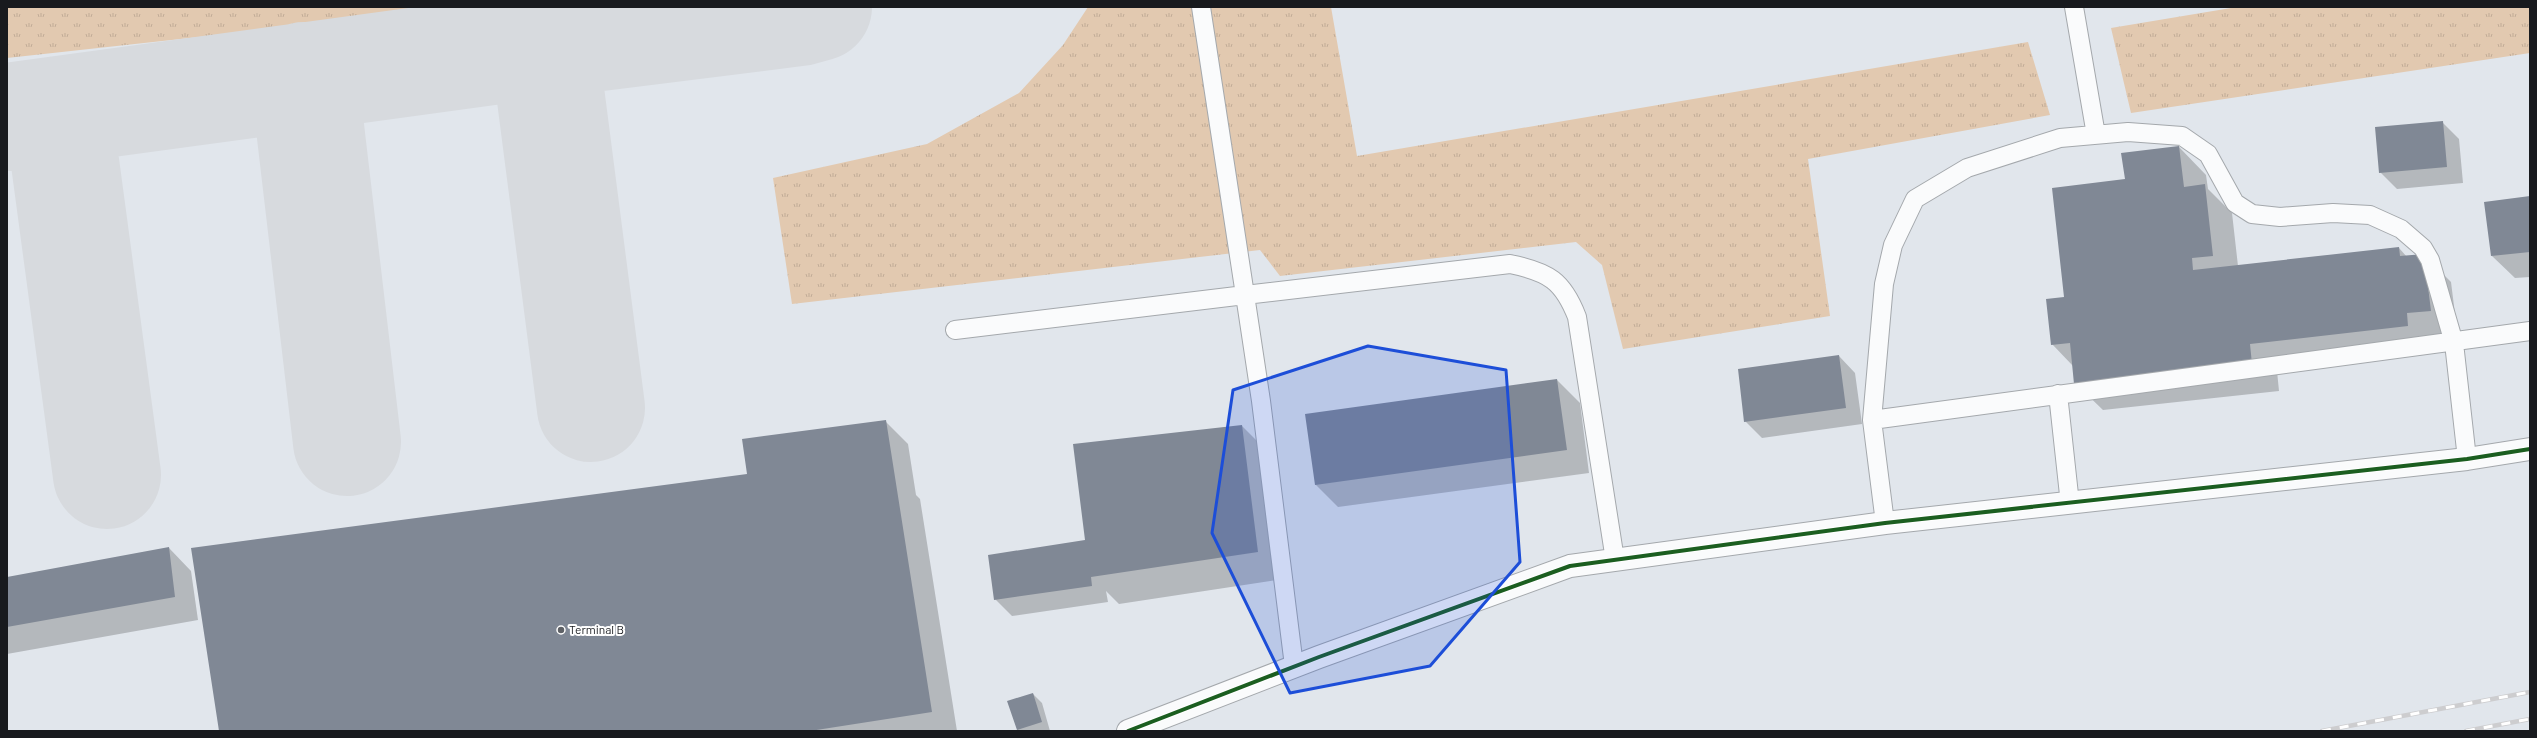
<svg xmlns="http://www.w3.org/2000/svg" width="2537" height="738" font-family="Barlow,sans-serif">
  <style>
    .grass { fill: url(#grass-tufts) }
    .shadow { fill: #0003 }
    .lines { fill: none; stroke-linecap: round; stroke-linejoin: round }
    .taxiway { stroke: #d7dade; stroke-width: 108 }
    .building { fill: #808895 }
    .service-casing { stroke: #a4a8ac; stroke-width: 20 }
    .tertiary-casing { stroke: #a4a8ac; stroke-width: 24 }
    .service { stroke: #fafbfc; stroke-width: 18 }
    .tertiary { stroke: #fafbfc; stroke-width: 22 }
    .rail-casing { stroke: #cdcdcf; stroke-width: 4.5 }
    .rail { stroke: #fff; stroke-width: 3; stroke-dasharray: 9; stroke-linecap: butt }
    .cycleway-casing { stroke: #fff; stroke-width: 6 }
    .cycleway { stroke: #1b5e20; stroke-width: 4 }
    .marked { fill: #1d4ed8; fill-opacity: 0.2; stroke: #1d4ed8; stroke-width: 3; stroke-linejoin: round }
    .poi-dot { fill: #5e6166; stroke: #fff; stroke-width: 1.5 }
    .labels { text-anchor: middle; stroke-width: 4; stroke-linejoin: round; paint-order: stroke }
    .poi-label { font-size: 12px; fill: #181a1e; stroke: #fff; text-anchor: start }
  </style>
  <defs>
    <pattern id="grass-tufts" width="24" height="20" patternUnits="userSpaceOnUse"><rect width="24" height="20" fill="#e2c9b0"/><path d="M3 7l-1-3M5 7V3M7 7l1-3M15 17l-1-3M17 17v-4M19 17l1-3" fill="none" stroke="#c1ac97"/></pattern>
  </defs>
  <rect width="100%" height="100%" fill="#e1e6ec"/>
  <path class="grass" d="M7 7H471L7 58Z
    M1088 7H1331L1357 156 2028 42 2050 115 1808 159 1830 316 1623 349 1602 265 1576 242 1280 276 1260 250 792 304 773 178 927 144 1019 93 1063 45Z
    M2237 7H2530V53L2131 113 2111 28Z"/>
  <path class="shadow" d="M2442 122 2459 139 2463 183 2397 189 2380 172Z
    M2179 147 2206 175 2208 189 2232 213 2238 266 2399 248 2407 257 2424 255 2451 282 2458 338 2277 371 2279 391 2103 410 2075 383 2073 366 2052 344 2066 298 2126 180Z
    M2530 197V277L2515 278 2492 256Z
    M1839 356 1855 373 1862 424 1762 438 1745 421Z
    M1557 380 1580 403 1589 473 1338 507 1315 484Z
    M885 421 908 444 916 495 920 499 957 731H221L746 475Z
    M1242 426 1269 453 1284 579 1119 604 1106 591 1108 602 1012 616 995 599 1085 541Z
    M169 548 191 571 198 620 7 654V578Z
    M1033 694 1042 703 1050 731 1017 730Z"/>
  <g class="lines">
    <path class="taxiway" d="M544 44 591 408
      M304 76 347 442
      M58 110 107 475
      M7 117 544 44 800 12 818 7"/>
  </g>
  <path class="building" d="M2443 121 2447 167 2379 173 2375 127Z
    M2179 146 2184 187 2205 184 2213 256 2192 258 2193 270 2399 247 2400 256 2424 254 2431 311 2407 313 2408 326 2250 344 2252 364 2074 384 2070 343 2051 345 2046 299 2064 297 2052 188 2125 179 2121 153Z
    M2530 196V252L2491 256 2484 202Z
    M1839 355 1846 408 1744 422 1738 369Z
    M1557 379 1567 450 1315 485 1305 414Z
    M886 420 932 712 810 731H219L191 548 747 474 742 439Z
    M1242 425 1258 552 1091 577 1092 586 994 600 988 555 1085 540 1073 444Z
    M169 547 175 597 7 627V577Z
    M1033 693 1042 722 1017 730 1007 701Z"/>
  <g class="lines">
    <g class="service-casing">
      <path id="service" d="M2074 7 2096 135
        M955 330 1245 295 1201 7
        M2058 394 2070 504
        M1872 420 1884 284 1893 245 1915 199 1967 168 2060 138 2128 132 2182 136 2208 154 2235 203 2252 214 2280 217 2333 213 2370 215 2401 229 2423 248 2430 260 2454 343 2467 459
        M1885 523 1872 420 2530 331
        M1294 666 1261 401 1245 295 1510 264C1549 272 1563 281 1577 317L1615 560"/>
    </g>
    <g class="tertiary-casing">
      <path id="tertiary" d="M1128 731 1319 657 1570 566 1885 523 2467 459 2530 449"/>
    </g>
    <use href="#service" class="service"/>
    <use href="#tertiary" class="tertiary"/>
    <g class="rail-casing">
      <path id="rail" d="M2322 731 2530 692
        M2466 731 2530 719"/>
    </g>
    <use href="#rail" class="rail"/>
    <g class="cycleway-casing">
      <path id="cycleway" d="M1128 731 1319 657 1570 566 1885 523 2467 459 2530 449"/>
    </g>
    <use href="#cycleway" class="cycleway"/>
  </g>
  <path class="marked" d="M1368 346 1506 370 1520 562 1430 666 1290 693 1212 533 1233 390Z"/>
  <circle class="poi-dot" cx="561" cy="630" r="4"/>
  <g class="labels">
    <g class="poi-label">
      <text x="569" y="634">Terminal B</text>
    </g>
  </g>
  <rect width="2537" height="738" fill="none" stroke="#181a1e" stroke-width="16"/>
</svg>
